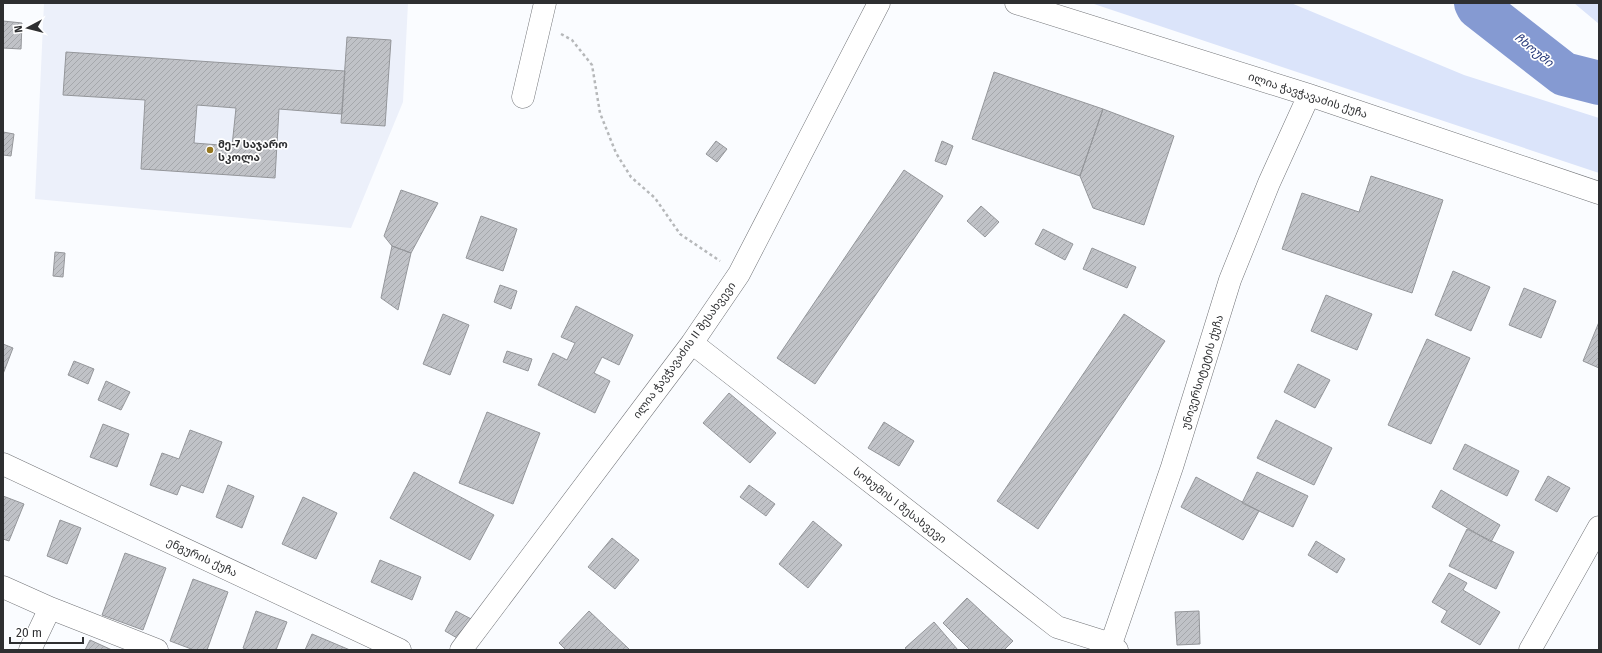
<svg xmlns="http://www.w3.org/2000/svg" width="1602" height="653" font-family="'Fira Sans','Noto Sans Georgian',sans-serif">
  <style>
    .built { fill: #ecf0fa }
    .green { fill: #dbe4fa }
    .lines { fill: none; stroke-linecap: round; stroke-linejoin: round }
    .river { stroke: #859ad2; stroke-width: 44 }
    .building { fill: url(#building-hatch); stroke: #94969a; fill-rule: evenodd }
    .minor-casing { stroke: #717377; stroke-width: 23 }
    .path { stroke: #b6b8ba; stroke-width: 2.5; stroke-dasharray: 3 3; stroke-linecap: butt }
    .minor { stroke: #fff; stroke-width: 22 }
    .poi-dot { fill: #96771f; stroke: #fff; stroke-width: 1.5 }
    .labels { text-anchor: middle; stroke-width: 3.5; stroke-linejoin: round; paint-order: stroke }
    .street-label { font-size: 11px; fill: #2e2f31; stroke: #fff }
    .poi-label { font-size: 11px; font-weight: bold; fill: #2e2f31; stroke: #fff; text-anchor: start }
    .water-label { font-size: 12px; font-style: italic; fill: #223577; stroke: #fff }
  </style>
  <defs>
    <pattern id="building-hatch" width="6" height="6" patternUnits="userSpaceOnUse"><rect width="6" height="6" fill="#c0c2c7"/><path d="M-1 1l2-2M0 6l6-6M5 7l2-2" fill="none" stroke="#a5a7ab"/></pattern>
  </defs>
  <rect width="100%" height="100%" fill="#fafcff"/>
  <path class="built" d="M44 3H408L403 102 351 228 35 199Z"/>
  <path class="green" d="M1091 3H1291L1464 75 1599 118V173Z
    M1574 3H1599V24Z"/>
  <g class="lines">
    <path class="river" d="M1476 3 1478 7 1564 74 1599 83"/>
  </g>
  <path class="building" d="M3 21 22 23 21 49 3 48Z
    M347 37 391 40 385 126 341 123Z
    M66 52 345 71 342 114 279 109 275 178 141 169 145 100 63 95ZM197 105 236 108 232 146 194 143Z
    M994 72 1103 109 1080 176 972 139Z
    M1103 109 1174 136 1144 225 1093 208 1080 176Z
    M3 132 14 134 11 156 3 155Z
    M716 141 727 149 717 162 706 154Z
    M942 141 953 146 946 165 935 161Z
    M904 170 943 196 815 384 777 358Z
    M1371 176 1443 200 1412 293 1282 249 1302 193 1359 212Z
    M401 190 438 203 411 253 392 246 384 236Z
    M981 206 999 222 985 237 967 221Z
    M481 216 517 229 503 271 466 258Z
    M1043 229 1073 244 1065 260 1035 244Z
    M392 246 411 253 398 310 381 298Z
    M1092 248 1136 267 1127 288 1083 269Z
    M55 252 65 253 63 277 53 276Z
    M1453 271 1490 287 1471 331 1435 315Z
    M500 285 517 291 511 309 494 302Z
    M1524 288 1556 301 1541 338 1509 325Z
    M1326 295 1372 314 1357 350 1311 331Z
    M576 306 633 335 619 365 602 357 594 373 610 381 595 413 538 385 553 353 567 360 575 343 561 337Z
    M443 314 469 325 450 375 423 364Z
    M1124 314 1165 341 1038 529 997 501Z
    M1599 322V368L1583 361Z
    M1427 339 1470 358 1431 444 1388 425Z
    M3 344 13 348 3 374Z
    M507 351 532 359 528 371 503 362Z
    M74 361 94 369 88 384 68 375Z
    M1298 364 1330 380 1315 408 1284 392Z
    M106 381 130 392 121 410 98 400Z
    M729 393 776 433 750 463 703 423Z
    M487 412 540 433 513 504 459 483Z
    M1276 420 1332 448 1314 485 1257 458Z
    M884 422 914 441 899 466 868 448Z
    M103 424 129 434 117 467 90 457Z
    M190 430 222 442 203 493 181 485 177 495 150 485 162 453 179 459Z
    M1465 444 1519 471 1507 496 1453 469Z
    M414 472 494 515 470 560 390 518Z
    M1257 472 1308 496 1293 527 1242 503Z
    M1548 476 1570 488 1557 512 1535 500Z
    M1196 477 1259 511 1243 540 1181 507Z
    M228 485 254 496 242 528 216 517Z
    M749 485 775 504 766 516 740 497Z
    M1441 490 1500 525 1491 542 1432 507Z
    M3 496 24 504 9 541 3 539Z
    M303 497 337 513 316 559 282 544Z
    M60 520 81 528 67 564 47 556Z
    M813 521 842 545 808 588 779 564Z
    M1467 529 1514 552 1496 589 1449 566Z
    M612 538 639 560 615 589 588 567Z
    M1316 541 1345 559 1337 573 1308 555Z
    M125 553 166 568 143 630 102 615Z
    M380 560 421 577 412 600 371 582Z
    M1449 573 1467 583 1463 590 1500 612 1480 645 1441 622 1447 611 1432 602Z
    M193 579 228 592 207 650H194L170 641Z
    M967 598 1013 641 1004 650H970L943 623Z
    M256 611 287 622 276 650H248L243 648Z
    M456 611 475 621 464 642 445 631Z
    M589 611 629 649V650H566L559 643Z
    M1199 611 1200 644 1177 645 1175 612Z
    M934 622 958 650H907L905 648Z
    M312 634 350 650H305Z
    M90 640 112 650H85Z"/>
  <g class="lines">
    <g class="minor-casing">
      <path id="minor" d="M1016 3 1309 95 1599 193
        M523 97 545 3
        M692 343 1057 627 1111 644 1117 650
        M3 464 400 650
        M3 587 50 608 157 650
        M30 650 50 608
        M461 650 692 343 739 274 879 3
        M1101 650 1111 644 1172 467 1230 280 1269 183 1309 95
        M1530 650 1599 527"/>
    </g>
    <path class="path" d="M561 34 572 40 592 65 600 113 616 153 631 177 655 198 680 234 720 261"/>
    <use href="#minor" class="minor"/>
  </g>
  <circle class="poi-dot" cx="210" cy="150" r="4"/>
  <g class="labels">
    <g class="street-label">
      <text transform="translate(1308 95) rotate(18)" y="4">ილია ჭავჭავაძის ქუჩა</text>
      <text transform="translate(684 350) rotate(-54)" y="4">ილია ჭავჭავაძის II შესახვევი</text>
      <text transform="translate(1202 372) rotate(-73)" y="4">უნივერსიტეტის ქუჩა</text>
      <text transform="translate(900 505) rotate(38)" y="4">სოხუმის I შესახვევი</text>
      <text transform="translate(202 557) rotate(25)" y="4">ენგურის ქუჩა</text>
    </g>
    <g class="poi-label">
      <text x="218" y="148">მე-7 საჯარო<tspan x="218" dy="13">სკოლა</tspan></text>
    </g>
    <g class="water-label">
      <text transform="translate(1534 50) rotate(39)" y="4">ჩხოუში</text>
    </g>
  </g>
  <rect width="1602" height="653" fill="none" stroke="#2e2f31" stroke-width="8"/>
  <g transform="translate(28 28) rotate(263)" stroke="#ffffff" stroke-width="3" paint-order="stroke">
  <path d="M0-3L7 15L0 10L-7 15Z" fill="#2e2f31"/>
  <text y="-6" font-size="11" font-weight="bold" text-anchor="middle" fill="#2e2f31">N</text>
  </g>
  <path d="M10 637v6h73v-6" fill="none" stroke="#2e2f31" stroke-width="2"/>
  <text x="16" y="637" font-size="12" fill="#2e2f31" stroke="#ffffff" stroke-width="3" paint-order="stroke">20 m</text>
</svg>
